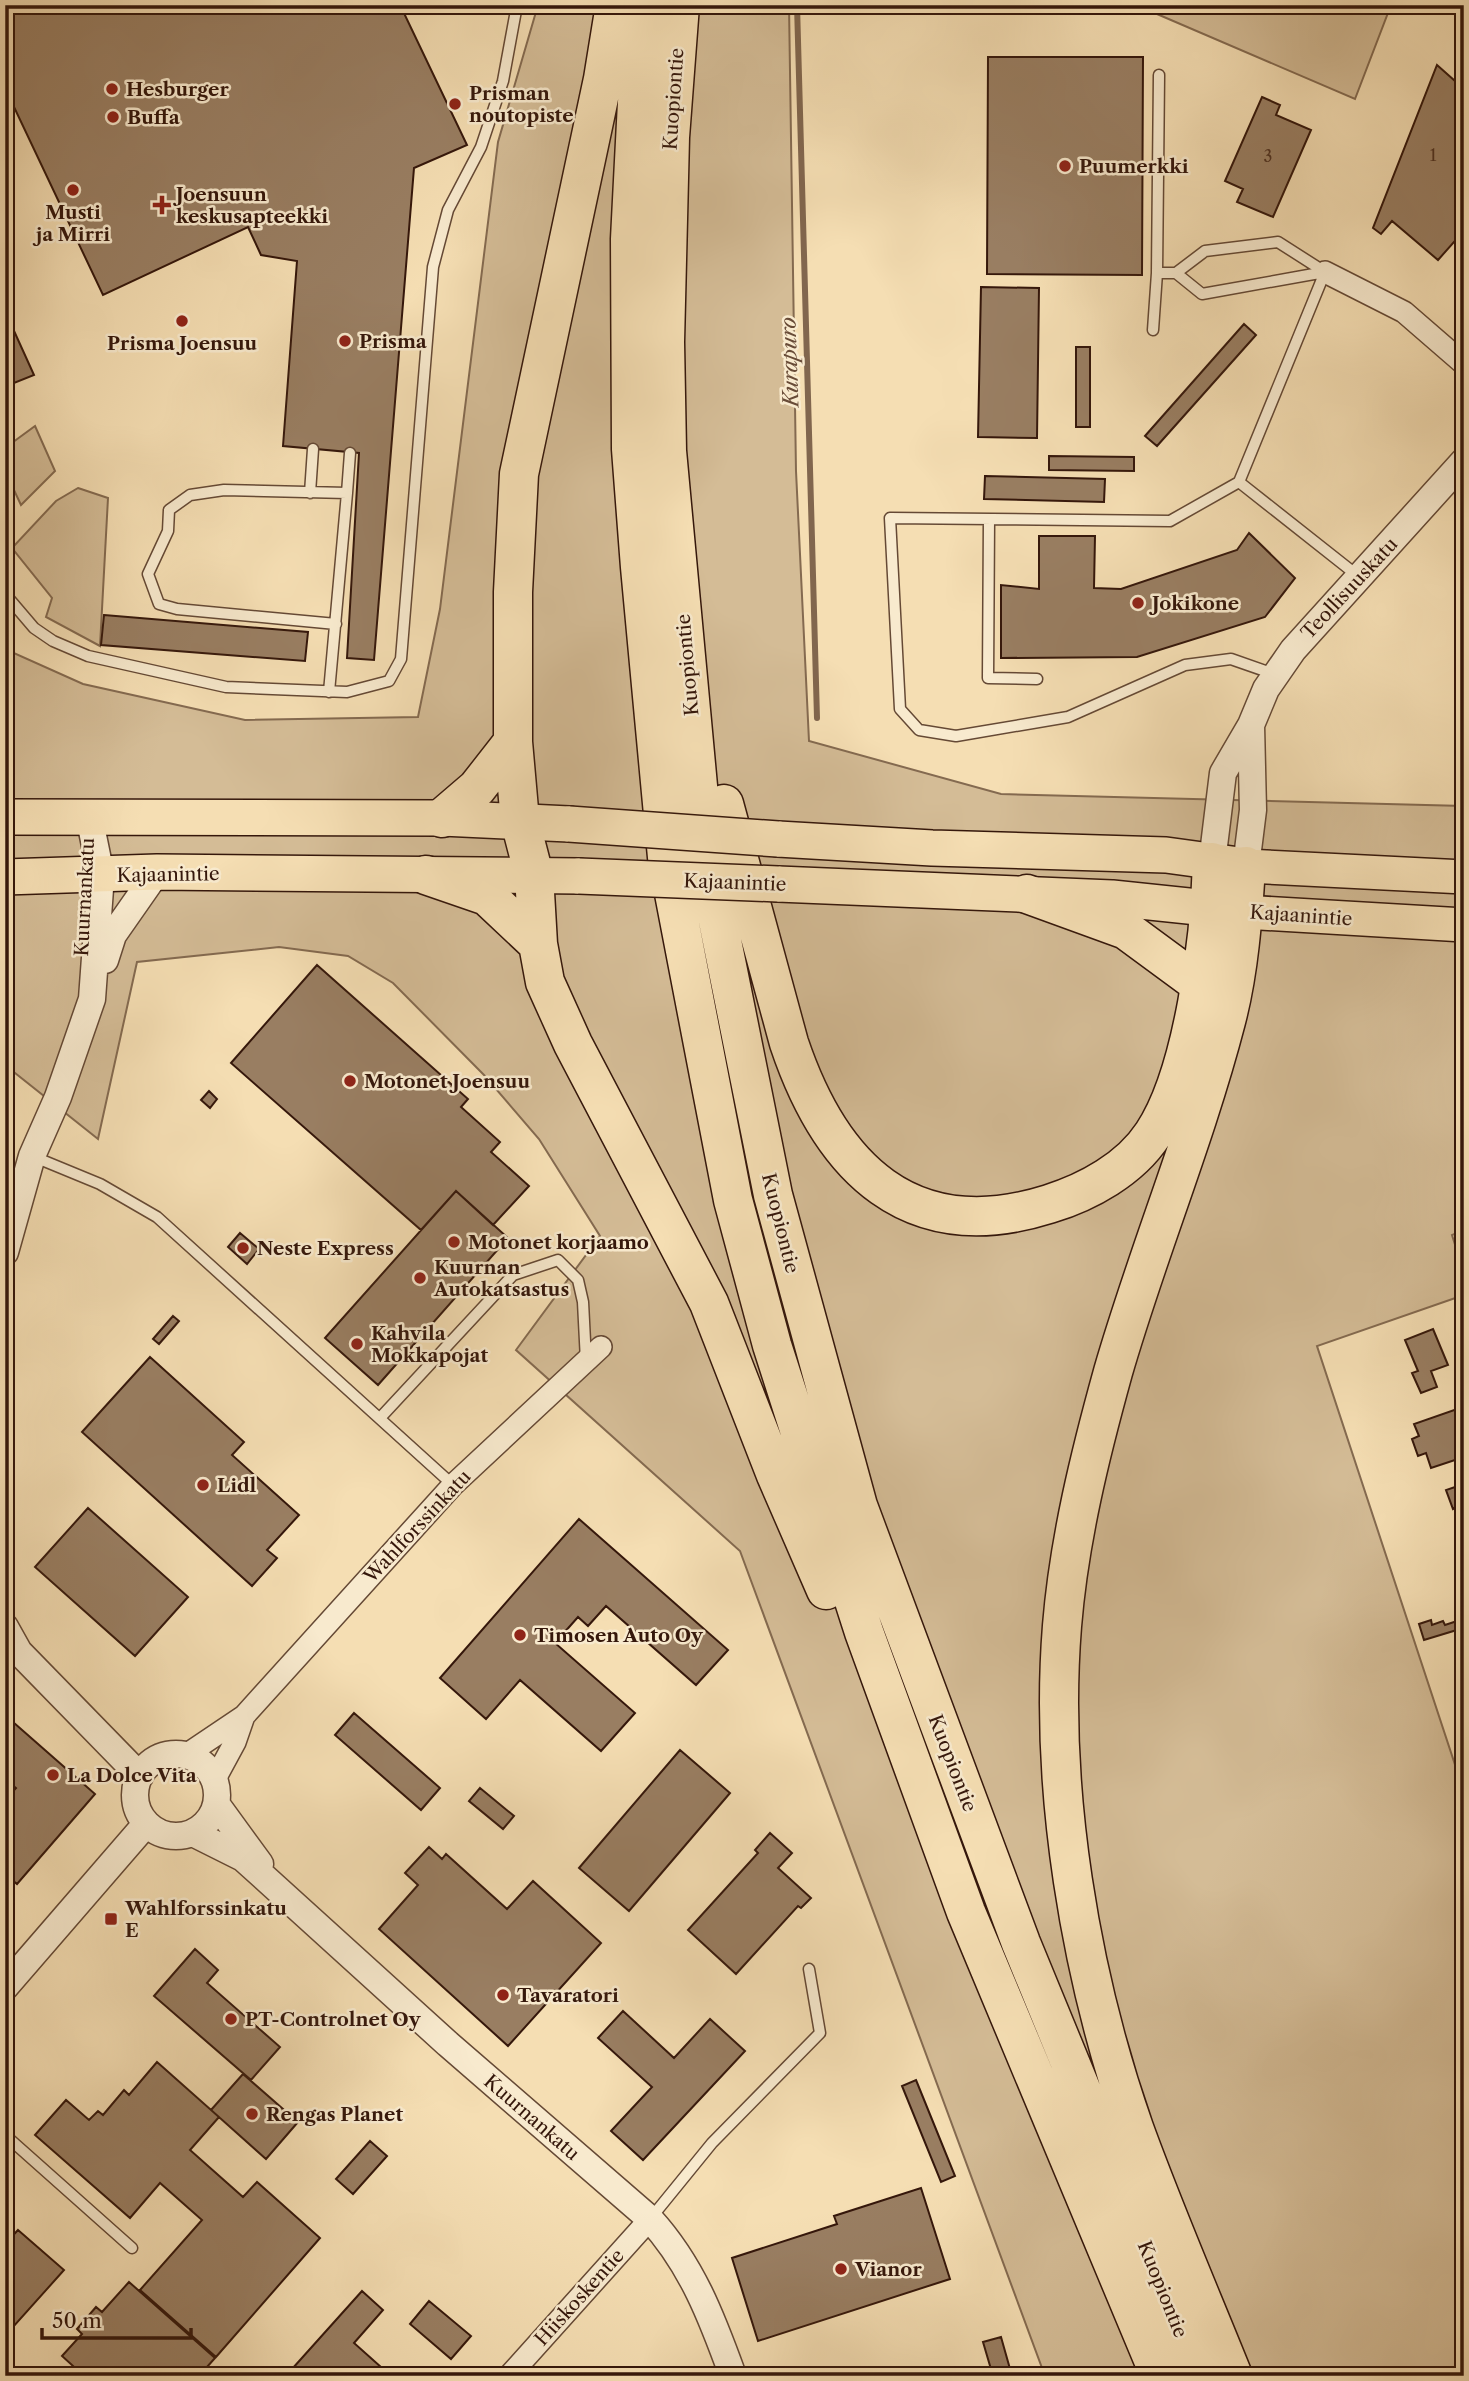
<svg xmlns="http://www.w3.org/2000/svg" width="1469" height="2381" font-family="'Libre Caslon Text',serif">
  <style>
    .green { fill: #d4bc96; stroke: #846a50; stroke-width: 2 }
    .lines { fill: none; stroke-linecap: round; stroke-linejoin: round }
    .stream { stroke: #81664e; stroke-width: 6 }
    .building { fill: #997e62; stroke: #35170b; stroke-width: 2 }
    .service-casing { stroke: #654935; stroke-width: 13 }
    .minor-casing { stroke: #654935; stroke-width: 24 }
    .tertiary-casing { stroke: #654935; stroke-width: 29 }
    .primary-casing { stroke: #35170b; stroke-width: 36 }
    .trunk-casing { stroke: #35170b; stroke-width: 38 }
    .motorway-casing { stroke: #35170b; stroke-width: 41 }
    .service { stroke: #f8eace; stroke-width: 10 }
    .minor { stroke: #f8eace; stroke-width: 21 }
    .tertiary { stroke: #f8eace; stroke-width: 26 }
    .primary { stroke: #f5deb3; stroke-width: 33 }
    .trunk { stroke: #f5deb3; stroke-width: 35 }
    .motorway { stroke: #f5deb3; stroke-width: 38 }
    .trunk-bridge-casing { stroke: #35170b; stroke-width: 38; stroke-linecap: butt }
    .trunk-bridge { stroke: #f5deb3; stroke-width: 35 }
    .poi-dot { fill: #8f2418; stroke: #f8eace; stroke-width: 2.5 }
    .labels { text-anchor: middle; stroke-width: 5; stroke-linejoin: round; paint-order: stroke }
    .number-label { font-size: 16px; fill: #4e3121 }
    .poi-label { font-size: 19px; font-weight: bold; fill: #35170b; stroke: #f8eace; text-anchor: start }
    .street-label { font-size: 19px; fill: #35170b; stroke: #f8eace }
    .water-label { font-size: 21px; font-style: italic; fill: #684b37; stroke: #f8eace }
  </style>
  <rect width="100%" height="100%" fill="#f5deb3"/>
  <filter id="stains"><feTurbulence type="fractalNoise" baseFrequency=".00286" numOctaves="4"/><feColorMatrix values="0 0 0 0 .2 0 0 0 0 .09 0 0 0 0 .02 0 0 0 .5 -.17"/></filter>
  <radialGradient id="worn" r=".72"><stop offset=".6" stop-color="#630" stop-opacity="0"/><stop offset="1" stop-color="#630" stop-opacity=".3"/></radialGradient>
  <path class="green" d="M538 5H789L796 471 809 741 1001 794 1464 806V1230L1452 1235 1464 1273V1295L1317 1346 1464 1792V2376H1045L740 1551 516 1350 600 1236 539 1139 484 1075 393 983 348 956 279 947 137 962 98 1139 5 1065V649L83 684 245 720 418 717 440 609 498 142Z
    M1136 5H1391L1355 99Z
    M35 426 55 471 21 505 5 471V448Z
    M78 488 108 498 100 646 46 617 52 598 12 548 56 501Z"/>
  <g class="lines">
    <path class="stream" d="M797 5 817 718"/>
  </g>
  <path class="building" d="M5 5H411L402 9 467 145 414 168 374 660 347 658 359 453 283 446 297 261 261 255 248 227 103 295 5 88Z
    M988 57H1143L1142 275 987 274Z
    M1437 65 1464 89V236L1461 234 1438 260 1392 221 1381 234 1373 228Z
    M1262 97 1280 105 1276 115 1311 130 1273 217 1237 202 1243 189 1225 181Z
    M981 287 1039 288 1037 438 978 437Z
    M5 311 34 375 14 383 5 363Z
    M1244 324 1256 335 1157 446 1145 436Z
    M1076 347H1090V427H1076Z
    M1049 456 1134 457V471L1049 470Z
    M985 476 1105 479 1104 502 984 499Z
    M1249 533 1295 578 1265 617 1137 657 1001 658V585L1039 589V536H1095L1094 588 1121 589 1237 550Z
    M104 615 308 632 305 661 101 645Z
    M317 965 468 1099 461 1107 500 1142 491 1152 529 1186 493 1225 456 1191 421 1230 231 1063Z
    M209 1091 217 1099 210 1108 201 1100Z
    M456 1191 508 1238 378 1385 325 1338Z
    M240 1233 259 1249 247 1264 228 1247Z
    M173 1316 179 1321 159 1344 153 1339Z
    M1433 1329 1448 1365 1431 1371 1437 1387 1421 1393 1412 1373 1418 1371 1405 1340Z
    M150 1357 244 1442 232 1455 299 1515 267 1550 277 1558 252 1586 82 1432Z
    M1460 1408 1464 1418V1457L1431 1468 1426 1453 1418 1456 1412 1439 1419 1436 1414 1424Z
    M1464 1484V1520L1459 1506 1453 1509 1446 1490Z
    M88 1508 188 1597 135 1656 35 1567Z
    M579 1519 728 1650 696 1685 606 1606 588 1626 578 1617 555 1643 635 1713 601 1751 520 1680 486 1719 440 1678Z
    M1464 1572V1597L1460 1598 1456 1586 1462 1584 1458 1574Z
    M1431 1620 1432 1625 1443 1621 1445 1625 1457 1621 1460 1629 1424 1640 1419 1624Z
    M354 1713 440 1788 421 1810 335 1735Z
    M5 1715 95 1794 17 1884 5 1874V1800L16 1788 5 1779Z
    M680 1750 730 1793 629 1911 579 1868Z
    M480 1788 514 1816 503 1829 469 1801Z
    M770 1833 792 1853 778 1868 811 1898 801 1908 798 1906 736 1974 688 1930 758 1853 755 1850Z
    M429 1847 442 1859 446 1854 507 1909 533 1881 601 1943 508 2046 379 1929 418 1885 405 1873Z
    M195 1949 218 1970 207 1983 280 2047 251 2080 154 1996Z
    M623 2011 674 2058 710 2019 745 2051 643 2160 611 2131 652 2087 598 2038Z
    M157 2062 219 2117 190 2150 243 2197 257 2182 320 2238 216 2357 140 2290 202 2220 160 2183 130 2218 35 2135 66 2100 89 2120 98 2111 103 2115 124 2090 129 2095Z
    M243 2074 298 2122 266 2159 211 2110Z
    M916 2080 955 2176 941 2182 902 2086Z
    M370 2141 387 2156 353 2194 336 2179Z
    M921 2188 950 2279 758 2341 732 2258 837 2224 834 2216Z
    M18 2230 64 2270 5 2336V2244Z
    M129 2282 215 2358 199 2376H84L62 2356 82 2334 77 2329 96 2307 102 2312Z
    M362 2291 383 2310 354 2343 391 2376H299L292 2369Z
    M429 2301 471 2336 451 2359 410 2324Z
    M1001 2337 1012 2376H993L983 2342Z"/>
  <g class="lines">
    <g class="service-casing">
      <path id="service" d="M1157 273H1176L1205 251 1278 242 1325 272
        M1176 273 1202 294 1325 272
        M1153 330 1157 273 1159 75
        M1239 482 1325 272
        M310 493 313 449
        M347 493 350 453
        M989 519 988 678 1037 679
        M5 594 34 628 53 641 88 656 226 687 347 692 389 681 401 659 433 267 448 210 481 147 503 81 517 5
        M1274 674 1231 659 1185 665 1068 717 956 736 919 730 900 709 890 518 1170 521 1239 482 1358 576
        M329 692 347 493 224 490 190 495 169 510 168 531 148 574 159 604 177 609 336 624
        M32 1156 100 1184 157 1217 453 1485
        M380 1418 513 1275 558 1260 578 1280 583 1302 586 1361
        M5 2135 132 2248
        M651 2218 712 2143 820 2033 809 1969"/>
    </g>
    <g class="minor-casing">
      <path id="minor" d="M1325 272 1404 312 1464 364
        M186 1755 244 1716 453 1485 601 1347
        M215 1779 235 1742 244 1716
        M509 2376 650 2219"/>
    </g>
    <g class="tertiary-casing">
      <path id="tertiary" d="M1212 862 1223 773 1251 725 1266 689 1293 650 1464 461
        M1246 866 1253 810 1251 725
        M105 960 113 935 157 872
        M5 1252 32 1156 58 1097 92 999 101 875 89 816
        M5 1627 19 1652 140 1776
        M135 1795a41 41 0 1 1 82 0a41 41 0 1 1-82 0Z
        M217 1805 260 1864
        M193 1833 243 1858 448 2044 650 2219C692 2265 712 2318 733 2376
        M5 1987 146 1824"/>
    </g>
    <g class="primary-casing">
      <path id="primary" d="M1246 866 1464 877
        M1244 912 1464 925"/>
    </g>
    <g class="trunk-casing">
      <path id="trunk" d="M5 817 442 818 569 824
        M778 839 932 848 1166 855 1239 865
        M5 877 157 872 579 876
        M778 884 1112 898 1236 911"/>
    </g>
    <g class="motorway-casing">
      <path id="motorway" d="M615 5 603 79 519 474 513 592V742L520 821 534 875 538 944 545 982 573 1044 709 1303 776 1475 826 1590
        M642 5 630 239 631 449 640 567 667 857 733 1200 772 1345 864 1632 966 1912 1160 2376
        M680 5 670 137 665 342 667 451 704 851 773 1195 858 1506 1021 1943 1199 2376
        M724 804 789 1043C831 1168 910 1248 1049 1204 1088 1192 1130 1169 1153 1134 1194 1072 1210 937 1212 862
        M442 818 477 788 513 742
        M426 875 487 896 538 944
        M1027 894 1126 930 1198 983
        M1233 2376C1200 2294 1164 2211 1134 2128 1080 1974 1049 1789 1062 1626 1069 1540 1090 1455 1113 1372 1147 1254 1195 1140 1226 1021 1239 972 1243 917 1246 866"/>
    </g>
    <use href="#service" class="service"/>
    <use href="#minor" class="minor"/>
    <use href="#tertiary" class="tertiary"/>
    <use href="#primary" class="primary"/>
    <use href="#trunk" class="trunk"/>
    <use href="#motorway" class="motorway"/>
    <g class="trunk-bridge-casing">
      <path id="trunk-bridge" d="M569 824 778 839
        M579 876 778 884"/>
    </g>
    <use href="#trunk-bridge" class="trunk-bridge"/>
  </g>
  <g class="poi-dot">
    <circle cx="112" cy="89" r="7"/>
    <circle cx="455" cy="104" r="7"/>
    <circle cx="113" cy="117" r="7"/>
    <circle cx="1065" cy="166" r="7"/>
    <circle cx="73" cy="190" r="7"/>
    <path d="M158.5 194.5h7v7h7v7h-7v7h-7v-7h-7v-7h7z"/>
    <circle cx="182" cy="321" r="7"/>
    <circle cx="345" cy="341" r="7"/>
    <circle cx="1138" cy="603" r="7"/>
    <circle cx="350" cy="1081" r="7"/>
    <circle cx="454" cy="1242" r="7"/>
    <circle cx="243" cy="1248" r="7"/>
    <circle cx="420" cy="1278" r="7"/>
    <circle cx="357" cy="1344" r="7"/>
    <circle cx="203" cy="1485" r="7"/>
    <circle cx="520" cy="1635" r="7"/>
    <circle cx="53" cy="1775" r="7"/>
    <rect x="104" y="1912" width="14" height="14" rx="3.5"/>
    <circle cx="503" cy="1995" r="7"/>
    <circle cx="231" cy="2019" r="7"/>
    <circle cx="252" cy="2114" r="7"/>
    <circle cx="841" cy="2269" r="7"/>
  </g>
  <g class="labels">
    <g class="number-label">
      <text x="1433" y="161">1</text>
      <text x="1268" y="162">3</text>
    </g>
    <g class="poi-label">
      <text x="126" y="96">Hesburger</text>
      <text x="469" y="100">Prisman<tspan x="469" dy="22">noutopiste</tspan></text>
      <text x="127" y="124">Buffa</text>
      <text x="1079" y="173">Puumerkki</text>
      <text x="176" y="201">Joensuun<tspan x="176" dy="22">keskusapteekki</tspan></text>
      <text x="73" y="219" text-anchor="middle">Musti<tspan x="73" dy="22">ja Mirri</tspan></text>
      <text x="359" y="348">Prisma</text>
      <text x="182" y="350" text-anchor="middle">Prisma Joensuu</text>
      <text x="1152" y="610">Jokikone</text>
      <text x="364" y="1088">Motonet Joensuu</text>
      <text x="468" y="1249">Motonet korjaamo</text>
      <text x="257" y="1255">Neste Express</text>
      <text x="434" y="1274">Kuurnan<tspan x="434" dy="22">Autokatsastus</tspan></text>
      <text x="371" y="1340">Kahvila<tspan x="371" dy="22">Mokkapojat</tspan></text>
      <text x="217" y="1492">Lidl</text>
      <text x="534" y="1642">Timosen Auto Oy</text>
      <text x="67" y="1782">La Dolce Vita</text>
      <text x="125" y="1915">Wahlforssinkatu<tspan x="125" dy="22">E</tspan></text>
      <text x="517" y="2002">Tavaratori</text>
      <text x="245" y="2026">PT-Controlnet Oy</text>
      <text x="266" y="2121">Rengas Planet</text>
      <text x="855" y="2276">Vianor</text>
    </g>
    <g class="street-label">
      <text transform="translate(673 99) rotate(-86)" y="7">Kuopiontie</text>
      <text transform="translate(1349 588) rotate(-47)" y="7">Teollisuuskatu</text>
      <text transform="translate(687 665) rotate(-95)" y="7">Kuopiontie</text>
      <text transform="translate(168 874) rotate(-1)" y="7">Kajaanintie</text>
      <text transform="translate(735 882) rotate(2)" y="7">Kajaanintie</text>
      <text transform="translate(84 897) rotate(-87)" y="7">Kuurnankatu</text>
      <text transform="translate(1301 915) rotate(4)" y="7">Kajaanintie</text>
      <text transform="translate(781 1223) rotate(76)" y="7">Kuopiontie</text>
      <text transform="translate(417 1526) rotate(-47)" y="7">Wahlforssinkatu</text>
      <text transform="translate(953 1763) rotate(69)" y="7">Kuopiontie</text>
      <text transform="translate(532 2117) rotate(41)" y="7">Kuurnankatu</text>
      <text transform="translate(1163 2289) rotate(68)" y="7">Kuopiontie</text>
      <text transform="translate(579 2297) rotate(-48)" y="7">Hiiskoskentie</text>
    </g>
    <g class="water-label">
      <text transform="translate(790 362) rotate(-92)" y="7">Kurapuro</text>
    </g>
  </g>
  <rect width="1469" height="2381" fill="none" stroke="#f5deb3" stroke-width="28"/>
  <rect x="7" y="7" width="1455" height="2367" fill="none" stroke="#35170b" stroke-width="3.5"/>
  <rect x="14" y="14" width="1441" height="2353" fill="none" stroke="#35170b" stroke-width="2"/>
  <path d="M42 2328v10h149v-10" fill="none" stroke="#35170b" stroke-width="3.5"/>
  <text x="52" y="2328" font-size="21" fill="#35170b" stroke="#f8eace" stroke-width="5" paint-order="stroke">50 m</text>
  <rect width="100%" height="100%" filter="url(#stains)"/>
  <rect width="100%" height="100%" fill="url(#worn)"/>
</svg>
